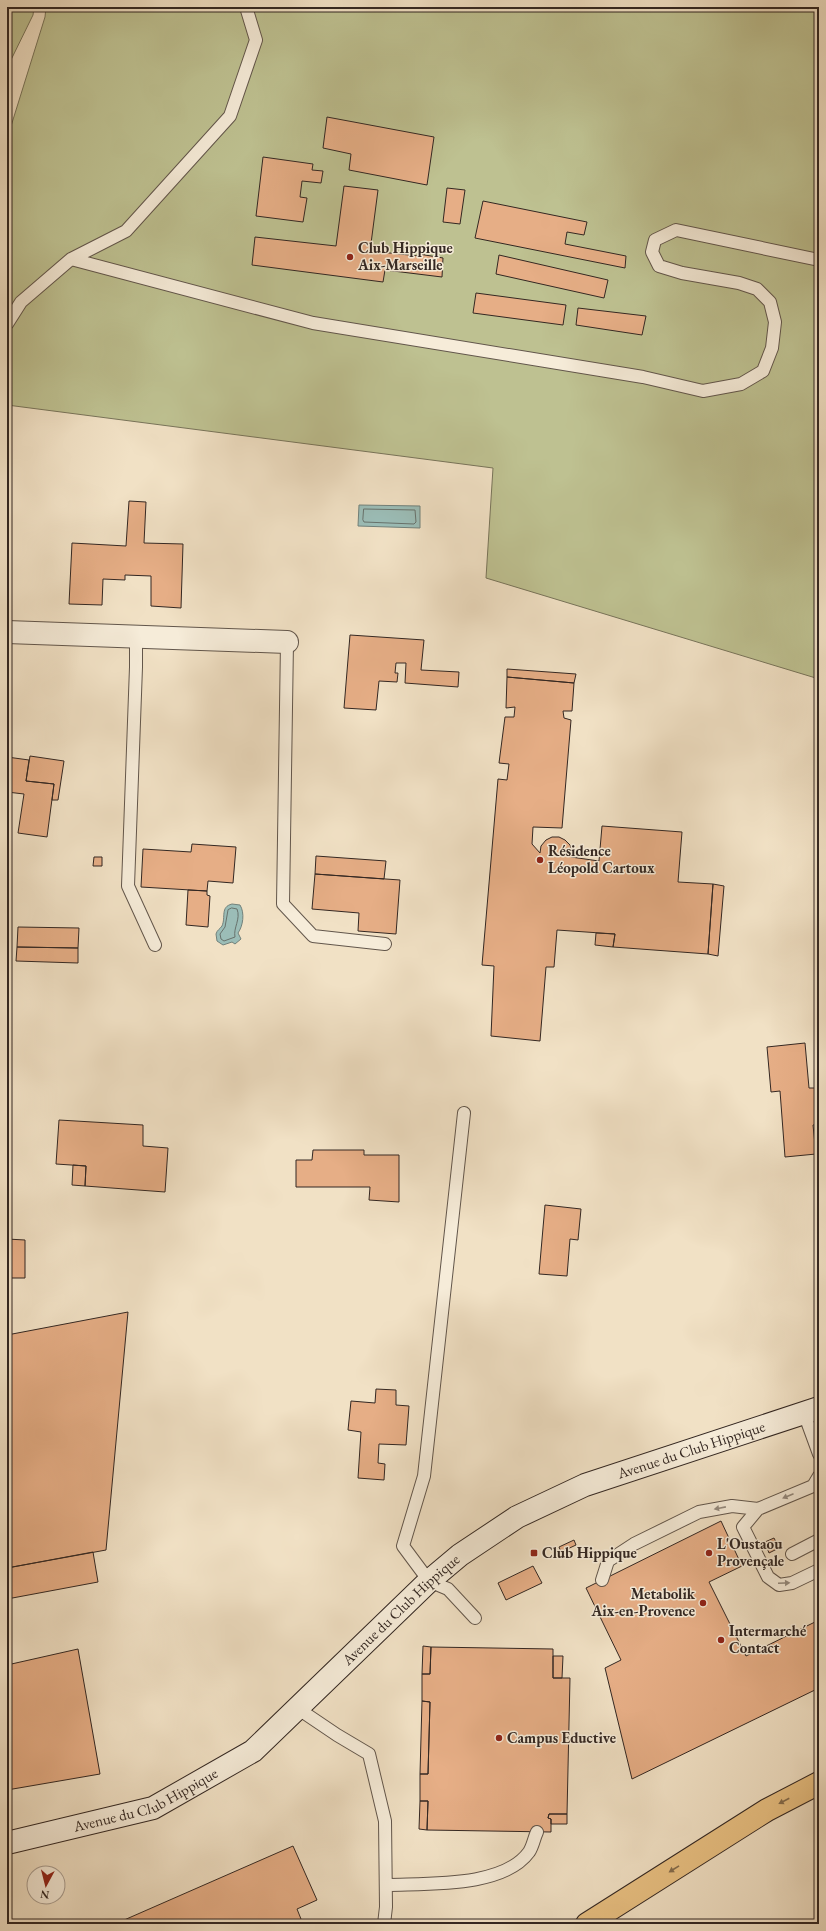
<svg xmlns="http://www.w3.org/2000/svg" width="826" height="1931" font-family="'EB Garamond',serif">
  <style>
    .green { fill: #bec191; stroke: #78745a }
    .water { fill: #9bbdb7; stroke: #71817b }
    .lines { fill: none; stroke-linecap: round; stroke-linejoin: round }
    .shore { stroke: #67726c; stroke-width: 1 }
    .building { fill: #e6ae86; stroke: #332722 }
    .service-casing { stroke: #62564b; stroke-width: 14 }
    .minor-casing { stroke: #62564b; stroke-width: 24 }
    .secondary-casing { stroke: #332722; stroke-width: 24 }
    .trunk-casing { stroke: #332722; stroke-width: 24 }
    .service { stroke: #f6ecd9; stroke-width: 12 }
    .minor { stroke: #f6ecd9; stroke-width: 22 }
    .secondary { stroke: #f6ecd9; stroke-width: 22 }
    .trunk { stroke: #e8c082; stroke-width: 22 }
    .oneway { fill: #948a7e }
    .oneway2 { fill: #846c4d }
    .poi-dot { fill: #8f2418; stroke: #f6ecd9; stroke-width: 1.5 }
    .labels { text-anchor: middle; stroke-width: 3; stroke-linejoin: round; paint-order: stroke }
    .poi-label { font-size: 15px; font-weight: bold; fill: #332722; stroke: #f6ecd9; text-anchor: start }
    .street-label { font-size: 15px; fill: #332722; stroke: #f6ecd9 }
  </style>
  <rect width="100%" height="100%" fill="#f1e1c5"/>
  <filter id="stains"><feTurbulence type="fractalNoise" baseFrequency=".005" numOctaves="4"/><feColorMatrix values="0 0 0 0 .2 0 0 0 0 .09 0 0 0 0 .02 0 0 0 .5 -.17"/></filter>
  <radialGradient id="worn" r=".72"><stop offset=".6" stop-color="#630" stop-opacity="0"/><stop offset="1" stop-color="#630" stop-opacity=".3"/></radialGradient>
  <path class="green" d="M7 7H34L33 15 7 68Z
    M46 7H819V679L486 578 493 468 7 405V139L45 17Z"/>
  <path class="water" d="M359 505 420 506V528L358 526Z
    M232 904 240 905C245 913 243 926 238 933L241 939 235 944 232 942 223 945 217 941 216 934C217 930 220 929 222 926 226 917 220 907 232 904Z"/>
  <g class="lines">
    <path class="shore" d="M364 509 415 510 416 522 414 524 364 522 363 520Z
      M232 908 237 909C241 919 233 928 235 937L224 941 221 939 220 934 225 927 228 910Z"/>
  </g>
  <path class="building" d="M327 117 434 137 427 185 349 170 351 154 323 148Z
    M263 157 313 164 312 170 323 171 321 183 302 181 300 197 307 198 303 222 256 216Z
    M344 186 378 190 370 251 419 256V254L443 258 442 277 385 270 383 282 252 265 255 237 336 246Z
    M447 188 465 190 460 224 443 222Z
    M483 201 587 222 584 235 567 232 565 244 626 256 625 268 475 238Z
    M499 255 608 280 604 298 496 274Z
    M476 293 566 305 563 325 473 313Z
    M578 308 646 316 642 335 576 325Z
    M129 501 146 502 144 543 183 544 181 608 151 606V576L125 575V580L103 579 102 605 69 604 72 543 126 546Z
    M350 635 424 640 421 670 459 672 458 687 405 683 406 663H396L395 673H398L397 682 379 681 376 710 344 708Z
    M507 669 576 674 574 683 507 677Z
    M507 677 574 683 572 711H563L564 718 571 720 562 828 533 827 532 844 540 853 541 846 546 840 552 837H559L565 840 570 845 572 851 571 857 599 861 602 826 682 832 678 882 713 884 708 954 613 947 615 934 557 930 554 967H546L540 1041 491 1036 494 966 482 965 498 779 507 780 509 764 499 763 505 717H514L515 707 506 708Z
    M30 756 64 761 58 800H52L54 784 26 781Z
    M7 757 29 760 26 781 54 784 47 837 18 833 24 794 7 792Z
    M192 844 236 847 233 883 208 881 207 891 141 887 143 849 191 852Z
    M316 856 386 861 384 879 315 874Z
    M94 857H102V866H93Z
    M315 874 400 880 396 934 358 931 359 913 312 909Z
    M713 884 724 886 718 956 708 954Z
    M188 890 207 891V895L210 896 208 927 186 925Z
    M18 927 79 928 78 948 17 947Z
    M596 933 615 934 613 947 595 945Z
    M17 947 78 948V963L16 961Z
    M805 1043 809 1088H819V1124L813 1125 816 1154 785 1157 780 1091 771 1092 767 1047Z
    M59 1120 143 1125V1146L168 1148 165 1192 85 1186 86 1166 56 1164Z
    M313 1150H364V1155H399V1202L369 1200 370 1187H296V1160H312Z
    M73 1165 86 1166 85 1186 72 1185Z
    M545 1205 581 1209 578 1240 570 1239 567 1276 539 1274Z
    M7 1239 25 1240V1278H7Z
    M128 1312 106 1550 7 1568V1335Z
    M376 1389 396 1390V1405L409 1406 406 1445 379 1444 378 1463 385 1464 384 1480 358 1478 361 1432 348 1430 351 1401 375 1403Z
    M721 1521 742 1566 709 1582 746 1656 819 1620V1688L632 1779 605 1668 621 1660 586 1588Z
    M774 1538 779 1548 769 1553 765 1542Z
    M574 1540 576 1545 561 1552 559 1547Z
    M93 1552 98 1582 7 1599V1568Z
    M533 1566 542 1583 506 1600 498 1583Z
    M423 1646 431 1647 430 1674H422Z
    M431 1647 553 1649V1678H570L567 1814H549L548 1818 551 1819V1832L427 1830 428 1801H420V1774H428L430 1702 422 1701V1674H430Z
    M78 1649 100 1774 7 1790V1665Z
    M553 1656H563L562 1678H553Z
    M422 1701 430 1702 428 1774H420Z
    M420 1801H428L427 1830 419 1829Z
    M549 1814H567V1824H551V1819L548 1818Z
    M293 1846 317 1900 297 1909 303 1924H115Z"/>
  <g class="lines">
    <g class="service-casing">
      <path id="service" d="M71 259 126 231 230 116 256 40 246 7
        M7 324 21 302 71 259 313 323 643 377 703 391 741 384 763 371 772 348 775 322 770 302 757 289 739 283 682 273 659 266 652 252 655 240 676 230 819 260
        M136 636V667L128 886 155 945
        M287 642 283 904 313 936 385 944
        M464 1113 424 1476 403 1546 429 1581 448 1589 475 1618
        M804 1413 819 1454
        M819 1476 813 1486 758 1509 743 1527 768 1577 779 1585 792 1583 819 1570
        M792 1554 819 1540
        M602 1580 608 1561 634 1544 699 1512 732 1506 758 1509
        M297 1708 337 1735 369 1754 385 1821 386 1907 384 1924
        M386 1885C427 1883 503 1888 529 1852 533 1846 534 1838 537 1832"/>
    </g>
    <g class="minor-casing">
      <path id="minor" d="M7 632 287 642"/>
    </g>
    <g class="secondary-casing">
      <g id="secondary">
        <path id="s1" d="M7 1843 153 1808 253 1751 429 1581 460 1555 517 1517 585 1485 819 1408"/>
      </g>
    </g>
    <g class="trunk-casing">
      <path id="trunk" d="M587 1924 767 1810 819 1783"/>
    </g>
    <use href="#service" class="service"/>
    <use href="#minor" class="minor"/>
    <use href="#secondary" class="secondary"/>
    <use href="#trunk" class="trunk"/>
  </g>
  <defs><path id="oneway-solid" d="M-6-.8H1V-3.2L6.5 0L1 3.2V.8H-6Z"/></defs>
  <g class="oneway">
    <use href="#oneway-solid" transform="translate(788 1496) rotate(157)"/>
    <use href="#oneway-solid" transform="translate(720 1508) rotate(169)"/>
    <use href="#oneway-solid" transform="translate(784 1583) rotate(-2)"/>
  </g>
  <g class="oneway2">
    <use href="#oneway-solid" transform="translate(784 1801) rotate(152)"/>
    <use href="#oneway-solid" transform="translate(674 1869) rotate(148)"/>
  </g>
  <g class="poi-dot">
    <circle cx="350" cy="257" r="4"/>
    <circle cx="540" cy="860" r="4"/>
    <rect x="530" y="1549" width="8" height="8" rx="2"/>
    <circle cx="709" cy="1553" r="4"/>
    <circle cx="703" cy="1603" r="4"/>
    <circle cx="721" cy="1640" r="4"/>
    <circle cx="499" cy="1738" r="4"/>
  </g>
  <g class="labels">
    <g class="poi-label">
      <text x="358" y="253">Club Hippique<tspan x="358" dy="17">Aix-Marseille</tspan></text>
      <text x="548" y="856">Résidence<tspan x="548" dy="17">Léopold Cartoux</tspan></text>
      <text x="717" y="1549">L'Oustaou<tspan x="717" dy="17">Provençale</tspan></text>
      <text x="542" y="1558">Club Hippique</text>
      <text x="695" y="1599" text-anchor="end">Metabolik<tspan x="695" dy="17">Aix-en-Provence</tspan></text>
      <text x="729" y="1636">Intermarché<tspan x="729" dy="17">Contact</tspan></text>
      <text x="507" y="1743">Campus Eductive</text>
    </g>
    <g class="street-label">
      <text dy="5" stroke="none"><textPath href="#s1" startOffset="806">Avenue du Club Hippique</textPath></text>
      <text dy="5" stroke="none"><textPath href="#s1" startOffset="470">Avenue du Club Hippique</textPath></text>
      <text dy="5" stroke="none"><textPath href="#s1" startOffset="146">Avenue du Club Hippique</textPath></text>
    </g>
  </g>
  <rect width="826" height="1931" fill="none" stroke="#f1e1c5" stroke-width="24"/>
  <rect x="8" y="8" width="810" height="1915" fill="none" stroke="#332722" stroke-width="2"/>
  <rect x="12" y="12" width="802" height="1907" fill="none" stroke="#332722"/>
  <g transform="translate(46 1885) rotate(187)"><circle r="19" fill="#f6ecd9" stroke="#a89d90"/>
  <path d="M0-3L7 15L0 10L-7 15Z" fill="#8f2418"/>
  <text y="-6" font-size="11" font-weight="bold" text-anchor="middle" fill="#332722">N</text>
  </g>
  <rect width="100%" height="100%" filter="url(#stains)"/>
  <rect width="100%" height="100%" fill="url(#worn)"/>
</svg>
